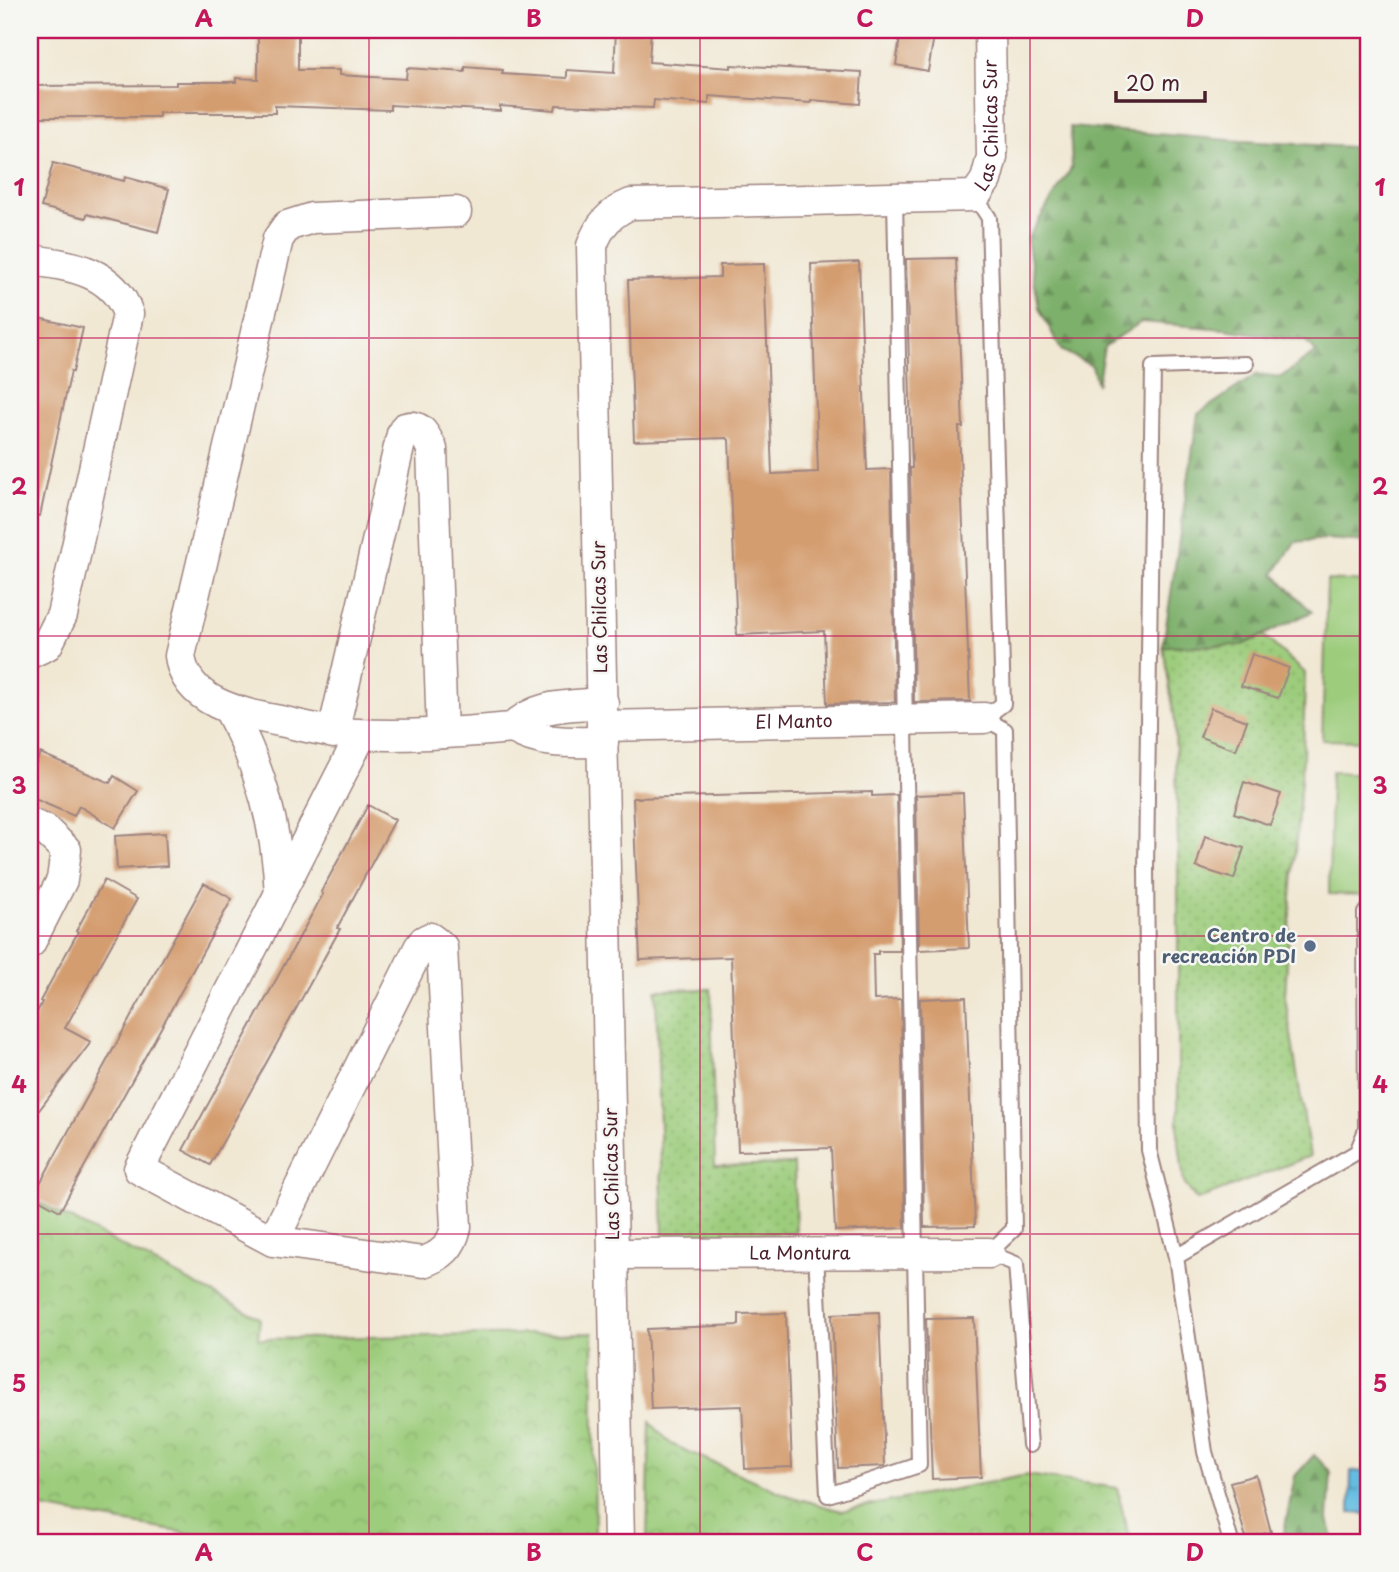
<svg xmlns="http://www.w3.org/2000/svg" width="1399" height="1572" font-family="'Playpen Sans',sans-serif">
  <style>
    .grass { fill: url(#grass-dots); stroke: #737653; stroke-width: 2 }
    .forest { fill: url(#forest-firs); stroke: #64684b; stroke-width: 2 }
    .park { fill: url(#park-crowns); stroke: #737653; stroke-width: 2 }
    .pitch { fill: #9ccc7b; stroke: #737653; stroke-width: 2 }
    .water { fill: url(#water-ripples); stroke: #576e86; stroke-width: 2 }
    .building { fill: #d49d6f }
    .lines { fill: none; stroke-linecap: round; stroke-linejoin: round }
    .service-casing { stroke: #9e8480; stroke-width: 18 }
    .minor-casing { stroke: #9e8480; stroke-width: 33 }
    .service { stroke: #fff; stroke-width: 14 }
    .minor { stroke: #fff; stroke-width: 30 }
    .grid { fill: none; stroke: #c2185b; stroke-width: 2; stroke-opacity: 0.55 }
    .service-dot { fill: #5c6f8a; stroke: #f6f6f2; stroke-width: 2.5 }
    .labels { text-anchor: middle; stroke-width: 5; stroke-linejoin: round; paint-order: stroke }
    .street-label { font-size: 18px; fill: #4a1f2b; stroke: #f6f6f2 }
    .service-label { font-size: 18px; font-weight: bold; fill: #4e5e75; stroke: #f6f6f2; text-anchor: end }
    .neatline { fill: none; stroke: #c2185b; stroke-width: 2.5 }
    .grid-label { font-size: 23px; text-anchor: middle; font-weight: bold; fill: #c2185b }
  </style>
  <defs>
    <pattern id="grass-dots" width="8" height="8" patternUnits="userSpaceOnUse" patternTransform="scale(1.75)"><rect width="8" height="8" fill="#9ccc7b"/><path d="M2 2h.1M6 6h.1" fill="none" stroke="#88af6a" stroke-width="1.8" stroke-linecap="round"/></pattern>
    <pattern id="forest-firs" width="22" height="20" patternUnits="userSpaceOnUse" patternTransform="scale(1.75)"><rect width="22" height="20" fill="#7db06b"/><path d="M5 1l3.5 6h-7zM16 11l3.5 6h-7z" fill="#688f58"/></pattern>
    <pattern id="park-crowns" width="20" height="18" patternUnits="userSpaceOnUse" patternTransform="scale(1.75)"><rect width="20" height="18" fill="#9ccc7b"/><path d="M2 6a3 3 0 1 1 6 0M12 15a3 3 0 1 1 6 0" fill="none" stroke="#88af6a"/></pattern>
    <pattern id="water-ripples" width="26" height="14" patternUnits="userSpaceOnUse" patternTransform="scale(1.75)"><rect width="26" height="14" fill="#64bde1"/><path d="M2 4q2-2 4 0t4 0M15 11q2-2 4 0t4 0" fill="none" stroke="#5499b7"/></pattern>
  </defs>
  <rect width="100%" height="100%" fill="#f6f6f2"/>
  <filter id="ink" filterUnits="userSpaceOnUse"><feTurbulence type="fractalNoise" baseFrequency=".0143" numOctaves="2"/><feDisplacementMap in="SourceGraphic" scale="14" xChannelSelector="R" yChannelSelector="G"/><feConvolveMatrix kernelMatrix="1 2 1 2 8 2 1 2 1" color-interpolation-filters="sRGB"/></filter>
  <filter id="wash" filterUnits="userSpaceOnUse"><feTurbulence type="fractalNoise" baseFrequency=".00686" numOctaves="4" result="noise"/><feDisplacementMap in="SourceGraphic" scale="28" xChannelSelector="R" yChannelSelector="G"/><feGaussianBlur stdDeviation="1.57" result="paint"/><feColorMatrix in="noise" values="0 0 0 0 0 0 0 0 0 0 0 0 0 0 0 0 0 1.4 0 .05"/><feComposite in="paint" operator="in"/></filter>
  <g filter="url(#wash)">
    <rect width="100%" height="100%" fill="#f1e8d4"/>
    <path class="grass" d="M1263 635 1305 673 1303 758 1291 898 1285 996 1310 1156 1197 1200 1184 1183 1178 1134V848L1175 721 1163 646 1242 645Z
      M711 989 715 1166 794 1164 796 1233 663 1236 656 990Z"/>
    <path class="forest" d="M1070 127 1241 141 1369 148V542L1326 539 1295 542 1274 574 1312 612 1242 645 1163 646 1198 414 1257 374 1281 377 1316 352 1305 341 1224 329 1141 322 1104 347 1097 385 1092 366 1061 350 1039 308 1027 239 1072 167Z
      M1314 1455 1331 1472 1328 1519 1334 1542H1286L1284 1532 1295 1476Z"/>
    <path class="park" d="M30 1198 260 1318 258 1339 593 1333 595 1542H237L30 1506Z
      M650 1422 671 1444 789 1496 841 1511 1027 1475 1117 1488 1130 1542H647Z"/>
    <path class="pitch" d="M1327 580 1369 582V741L1322 740Z
      M1331 772 1369 774V895L1329 894Z"/>
    <path class="water" d="M1351 1471 1369 1472V1514L1350 1513Z"/>
    <g id="blocks">
      <path class="building" d="M258 30H298V70H339V75L406 79 407 68 465 72V67L503 70 502 74 567 78V70L614 73 616 30H651L649 62 731 68V65L862 72 860 104 811 100V103L709 96V104L654 100 653 108 556 105 555 110 500 106V111L390 105V110L275 106V113H159V117H30V86L176 85V82H236V78L258 79Z
        M901 30H935L928 71 896 65Z
        M53 163 124 181 125 177 169 189 158 232 87 214 86 218 41 207Z
        M956 258 963 427H959L970 701 914 702 910 468H912L906 259Z
        M859 262 867 470 891 469 895 702 827 704 824 631 737 635 729 440 727 438 634 441 628 280 720 277V265L764 264 772 474 818 472 811 264Z
        M38 318 83 328 73 372 71 371 40 516 30 515V353Z
        M1252 654 1289 668 1278 698 1241 686Z
        M1211 708 1247 721 1236 750 1200 737Z
        M40 753 110 783 114 776 138 791 115 828 79 806 74 816 30 797V777Z
        M1244 782 1281 794 1270 825 1234 813Z
        M872 792V796L897 795 900 951H878V954H873L874 1000 901 999 905 1228 835 1231 831 1148 738 1151 731 957 640 960 633 798Z
        M963 793 969 948 919 950 916 795Z
        M368 805 395 820 337 928 340 929 210 1165 183 1150 323 894 321 892Z
        M165 833 167 866 117 869 115 836Z
        M1205 836 1244 848 1234 879 1196 867Z
        M104 880 137 899 65 1028 91 1042 30 1122V1027L42 1002 40 1001 78 932 76 931Z
        M204 883 232 899 60 1211 33 1196Z
        M966 997 975 1226 924 1227 920 999Z
        M879 1312 885 1466 838 1468 832 1314Z
        M786 1313 792 1467 745 1469 742 1406 651 1409 647 1329 739 1325V1314Z
        M974 1318 981 1477 932 1479 926 1319Z
        M1256 1475 1271 1532 1246 1538 1230 1482Z"/>
    </g>
  </g>
  <g filter="url(#ink)">
    <use href="#blocks" fill-opacity="0" stroke="#9e8480" stroke-width="2"/>
    <g class="lines">
      <g class="service-casing">
        <path id="service" d="M975 196 989 218 1003 704 984 718 1005 730 1014 1229 989 1253 1016 1264 1030 1445
          M816 1252 828 1495 919 1465 895 198
          M1176 1257 1357 1152 1366 1130 1365 913
          M1231 1542 1205 1452 1176 1257 1149 1150 1146 869 1153 367 1246 364"/>
      </g>
      <g class="minor-casing">
        <g id="minor">
          <path d="M456 212 312 218 287 226 278 239 180 656C186 705 245 714 285 722 309 728 333 733 358 734 410 737 462 732 513 728"/>
          <path d="M30 260C70 265 114 271 128 314L62 615 47 645 30 653"/>
          <path d="M603 703C571 706 536 703 513 728 542 745 571 742 603 742"/>
          <path d="M230 711C261 769 277 827 280 894"/>
          <path id="s1" d="M603 726 984 718"/>
          <path d="M333 733 402 434 405 428C421 423 426 437 432 449L442 733"/>
          <path d="M30 824 45 830 66 850 62 880 30 943"/>
          <path d="M273 1241 419 948 424 941 430 938 442 947 456 1227C452 1246 442 1256 423 1262L273 1241 139 1169 361 735"/>
          <path id="s2" d="M613 1254 989 1253"/>
          <path id="s3" d="M619 1542 592 246C599 225 611 212 631 204L975 196 986 180 992 157 990 30"/>
        </g>
      </g>
      <use href="#service" class="service"/>
      <use href="#minor" class="minor"/>
    </g>
  </g>
  <path class="grid" d="M369 30V1542M700 30V1542M1030 30V1542M30 338H1369M30 636H1369M30 936H1369M30 1234H1369"/>
  <circle class="service-dot" cx="1310" cy="946" r="7"/>
  <g class="labels">
    <g class="street-label">
      <text dy="6" stroke="none"><textPath href="#s3" startOffset="1774">Las Chilcas Sur</textPath></text>
      <text transform="translate(600 607) rotate(-91)" y="6">Las Chilcas Sur</text>
      <text dy="6" stroke="none"><textPath href="#s1" startOffset="191">El Manto</textPath></text>
      <text transform="translate(612 1174) rotate(-91)" y="6">Las Chilcas Sur</text>
      <text dy="6" stroke="none"><textPath href="#s2" startOffset="187">La Montura</textPath></text>
    </g>
    <g class="service-label">
      <text x="1296" y="942">Centro de<tspan x="1296" dy="21">recreación PDI</tspan></text>
    </g>
  </g>
  <rect width="1399" height="1572" fill="none" stroke="#f6f6f2" stroke-width="77"/>
  <path d="M1116 91v10h89v-10" fill="none" stroke="#4a1f2b" stroke-width="3.5"/>
  <text x="1126" y="91" font-size="21" fill="#4a1f2b" stroke="#f6f6f2" stroke-width="5" paint-order="stroke">20 m</text>
  <rect x="38" y="38" width="1322" height="1496" class="neatline"/>
  <g class="grid-label">
    <text x="204" y="27">A</text>
    <text x="534" y="27">B</text>
    <text x="865" y="27">C</text>
    <text x="1195" y="27">D</text>
    <text x="19" y="196">1</text>
    <text x="1380" y="196">1</text>
    <text x="19" y="495">2</text>
    <text x="1380" y="495">2</text>
    <text x="19" y="794">3</text>
    <text x="1380" y="794">3</text>
    <text x="19" y="1093">4</text>
    <text x="1380" y="1093">4</text>
    <text x="19" y="1392">5</text>
    <text x="1380" y="1392">5</text>
    <text x="204" y="1561">A</text>
    <text x="534" y="1561">B</text>
    <text x="865" y="1561">C</text>
    <text x="1195" y="1561">D</text>
  </g>
</svg>
